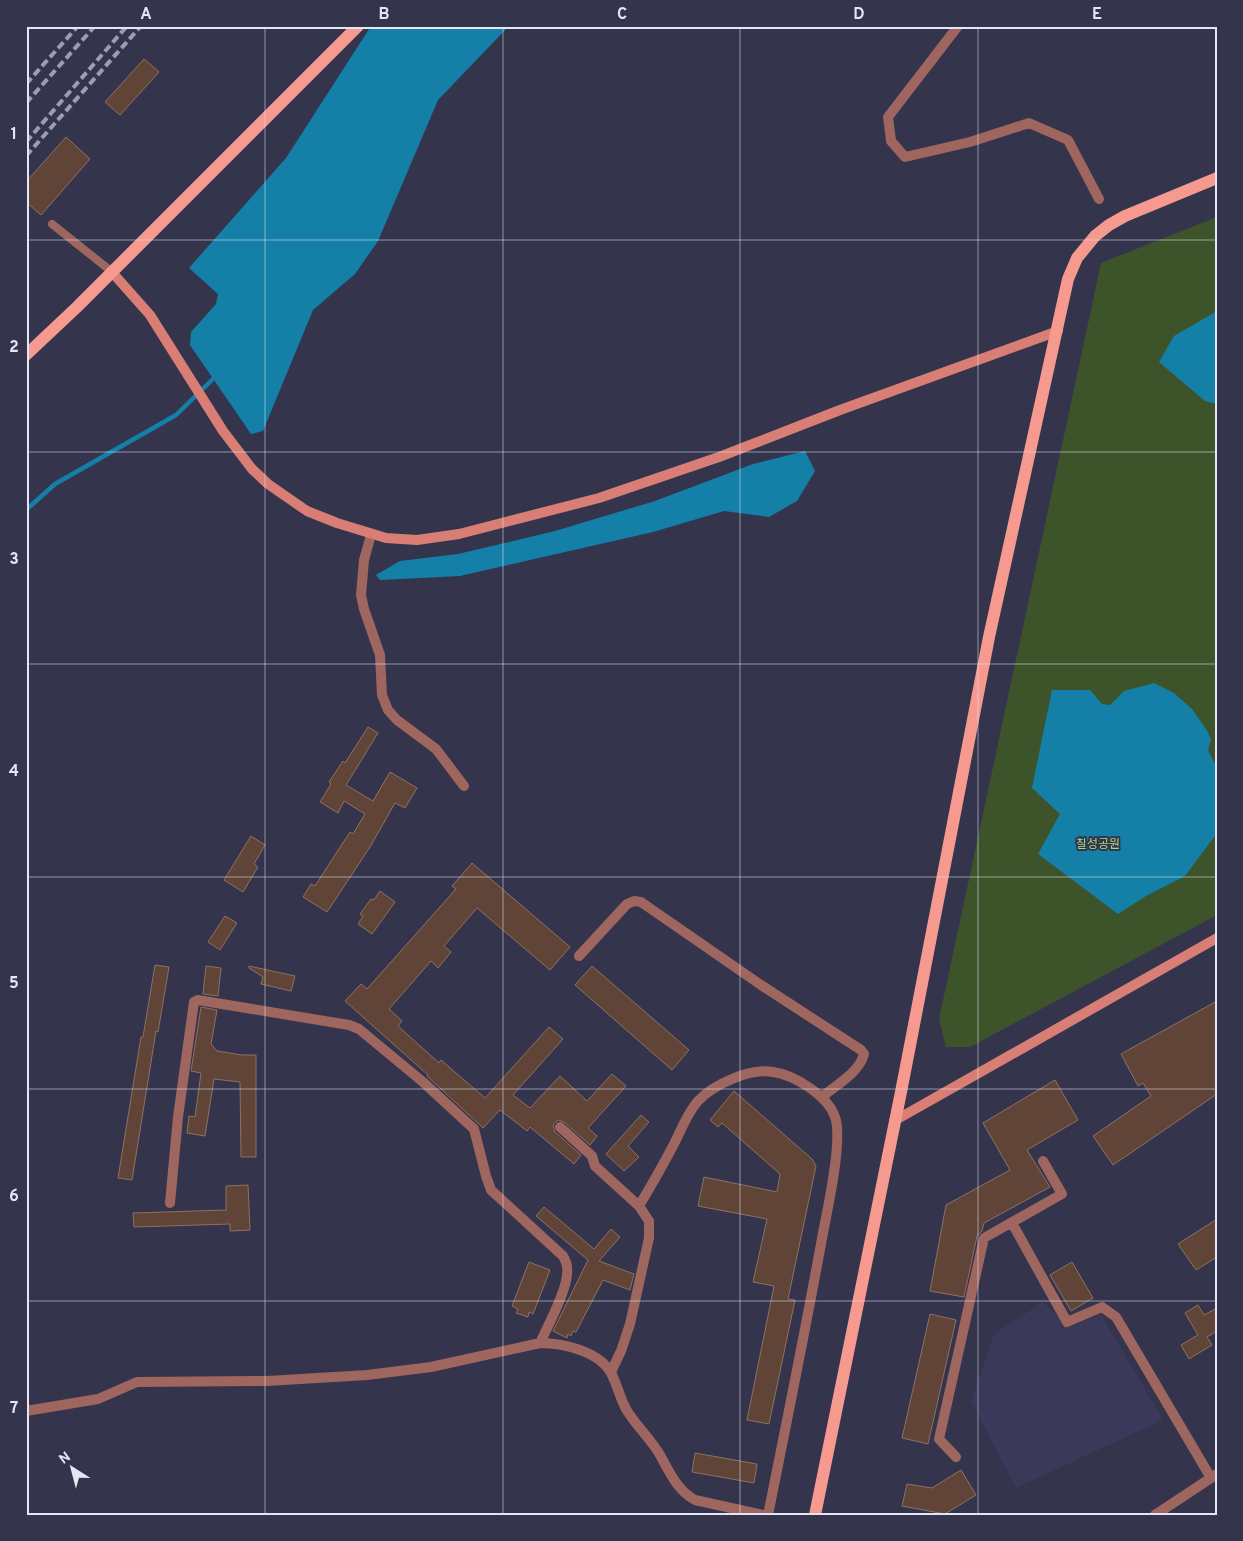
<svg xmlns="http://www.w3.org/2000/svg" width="1243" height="1541" font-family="Overpass,'Noto Sans KR',sans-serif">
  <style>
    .built { fill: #3a3959 }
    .green { fill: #3d542a }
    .water { fill: #1480a7 }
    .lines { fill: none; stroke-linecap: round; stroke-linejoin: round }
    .stream { stroke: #1480a7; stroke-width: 4.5 }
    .building { fill: #604437; stroke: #8f7163 }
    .lane { stroke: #9f665f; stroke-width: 8 }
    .street { stroke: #9f665f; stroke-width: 10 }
    .secondary { stroke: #d87e75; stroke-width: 10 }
    .primary { stroke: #f6998f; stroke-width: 12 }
    .rail { stroke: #9c9db0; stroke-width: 4; stroke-dasharray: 8 4; stroke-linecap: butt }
    .grid { fill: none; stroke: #e4e5f5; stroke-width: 1; stroke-opacity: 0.55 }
    .labels { text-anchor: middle; stroke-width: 4; stroke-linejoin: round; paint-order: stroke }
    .park-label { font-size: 12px; fill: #a6db7c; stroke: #34344d }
    .neatline { fill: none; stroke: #e4e5f5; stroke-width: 2 }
    .grid-label { font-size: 16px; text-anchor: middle; font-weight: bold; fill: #e4e5f5 }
  </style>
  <rect width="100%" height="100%" fill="#34344d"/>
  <path class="built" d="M1043 1302 1068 1327 1101 1314 1163 1420 1016 1488 971 1401 994 1334Z"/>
  <path class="green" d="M1217 217V915L970 1047H946L939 1019 1101 263Z"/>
  <path class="water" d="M371 26H509L438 100 378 241 355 274 313 310 263 431 251 434 190 345 191 332 216 304 218 294 189 268 286 158Z
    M1217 311V404L1205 401 1159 362 1174 336Z
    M805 451 815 471 797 501 769 517 724 511 653 532 460 576 380 580 376 575 400 561 458 554 555 531 655 501 753 464Z
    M1154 683 1174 693 1192 709 1208 732 1211 740 1208 750 1217 768V833L1185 876 1146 896 1118 914 1038 854 1060 814 1032 788 1052 690H1090L1102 704 1110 705 1124 691Z"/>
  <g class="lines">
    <path class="stream" d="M26 510 55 484 176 415 216 376"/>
  </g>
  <path class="building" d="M144 59 159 72 120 115 105 102Z
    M66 137 90 159 41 215 26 202V182Z
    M368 727 378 733 346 785 373 801 390 772 417 788 405 808 395 803 370 847 327 912 303 897 311 884 315 886 350 832 353 834 365 814 344 801 338 813 320 802 331 784 329 782 343 761 345 763Z
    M251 836 265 845 254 864 258 867 243 892 224 880Z
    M472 863 570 947 550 970 477 908 444 946 451 952 438 968 431 961 389 1009 402 1021 398 1026 439 1063 441 1060 485 1098 549 1027 563 1039 513 1095 530 1108 560 1076 587 1101 612 1074 626 1086 588 1128 597 1136 590 1145 564 1122 558 1120 553 1125 555 1132 581 1155 574 1164 530 1127 527 1131 500 1110 483 1128 427 1076 428 1075 345 1001 361 984 367 989 456 889 452 886Z
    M380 891 395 902 372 934 358 924 363 916 360 914 371 899 374 900Z
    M225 916 237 923 220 950 208 942Z
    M155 965 169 967 158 1032 156 1031 132 1180 118 1178 141 1037H143Z
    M206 966 221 968 218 996 203 994Z
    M249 966 295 976 291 991 261 984 263 977 249 968Z
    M592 966 689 1050 672 1070 575 985Z
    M1217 1001V1094L1113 1165 1093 1136 1151 1096 1143 1083 1138 1086 1121 1054Z
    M201 1007 217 1010 211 1044 217 1051 242 1055H256V1157H241L240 1082 214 1079 205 1136 187 1133 189 1116 195 1117 201 1073 191 1071Z
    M1055 1080 1078 1120 1027 1150 1050 1187 984 1223 982 1231 977 1236 964 1297 930 1291 946 1205 1010 1170 983 1123Z
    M734 1091 812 1159 816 1166 788 1299 795 1300 769 1424 747 1420 774 1286 753 1282 767 1219 698 1206 704 1177 777 1192 780 1174 722 1123 718 1127 710 1120Z
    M641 1115 649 1122 628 1146 639 1157 624 1171 606 1154Z
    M248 1185 250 1230 230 1231V1224L134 1227 133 1213 226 1210V1186Z
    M544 1207 594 1249 611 1229 620 1237 599 1261 634 1274 630 1290 603 1280 576 1332 573 1331 571 1336 568 1334 567 1338 553 1331 588 1260 536 1216Z
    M1217 1219V1257L1196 1270 1178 1244Z
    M529 1262 550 1270 533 1314 529 1312 528 1317 516 1313 518 1309 512 1306Z
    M1072 1262 1093 1298 1071 1311 1050 1275Z
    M1198 1305 1204 1315 1217 1308V1331L1207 1337 1212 1345 1189 1359 1181 1345 1198 1335 1185 1313Z
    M930 1314 956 1320 928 1444 902 1438Z
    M695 1453 757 1464 754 1483 692 1472Z
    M961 1470 976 1495 945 1514 902 1506 907 1484 932 1488Z"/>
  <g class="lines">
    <path class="lane" d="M52 224 111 271"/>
    <path class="street" d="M958 26 888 117 891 141 905 157 970 142 1029 123 1068 140 1099 199
      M371 535 364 560 361 595 364 609 380 655 382 695 388 710 397 720 436 749 464 786
      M579 956 627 904 634 901 641 902 761 985 861 1050 864 1054C859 1073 836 1085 822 1097
      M560 1127 592 1156 595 1166 639 1206 649 1221V1238L630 1324 621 1351 611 1372
      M170 1203 178 1117 194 1002 198 1000 349 1025 359 1029 423 1082 474 1129 486 1176 491 1190 563 1256C565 1260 567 1263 567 1267 570 1286 548 1325 540 1343
      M639 1206C651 1186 663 1165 674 1144 681 1130 688 1112 698 1101 714 1084 750 1068 773 1072 795 1075 828 1096 835 1117 843 1139 828 1207 823 1233 806 1327 787 1421 768 1515
      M1012 1223 1067 1322 1102 1307 1116 1317 1211 1478
      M26 1411 98 1399 137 1382 267 1381 367 1375 431 1367 540 1343C562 1343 599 1351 611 1373 617 1384 620 1398 626 1409 636 1426 651 1439 660 1455 670 1473 677 1490 695 1500L763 1515
      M956 1457 939 1439 984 1238 1062 1194 1043 1161
      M1155 1515 1217 1474"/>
    <path class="secondary" d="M111 271 150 315 223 431 252 469 268 484 307 511 337 523 386 538 417 540 459 534 599 498 719 457 840 410 1058 331
      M894 1121 1217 938"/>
    <path class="primary" d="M26 355 77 307 358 26
      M815 1515 901 1092 989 637 1068 279 1077 258 1095 236 1109 225 1125 216 1217 178"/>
    <path class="rail" d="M26 84 78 26
      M26 103 95 26
      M26 142 127 26
      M26 156 141 26"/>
  </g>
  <path class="grid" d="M265 26V1515M503 26V1515M740 26V1515M978 26V1515M26 240H1217M26 452H1217M26 664H1217M26 877H1217M26 1089H1217M26 1301H1217"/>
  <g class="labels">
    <g class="park-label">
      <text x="1098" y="848">칠성공원</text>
    </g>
  </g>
  <rect width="1243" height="1541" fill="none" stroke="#34344d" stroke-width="55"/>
  <g transform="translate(72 1468) rotate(324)" stroke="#34344d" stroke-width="4" paint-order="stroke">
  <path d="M0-4L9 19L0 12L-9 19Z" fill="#e4e5f5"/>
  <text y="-8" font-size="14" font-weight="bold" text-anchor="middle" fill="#e4e5f5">N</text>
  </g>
  <rect x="28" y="28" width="1188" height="1486" class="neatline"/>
  <g class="grid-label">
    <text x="146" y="19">A</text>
    <text x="384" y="19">B</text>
    <text x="622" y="19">C</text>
    <text x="859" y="19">D</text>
    <text x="1097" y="19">E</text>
    <text x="14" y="139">1</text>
    <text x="14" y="352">2</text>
    <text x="14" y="564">3</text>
    <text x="14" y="776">4</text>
    <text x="14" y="988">5</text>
    <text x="14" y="1201">6</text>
    <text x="14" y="1413">7</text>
  </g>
</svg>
